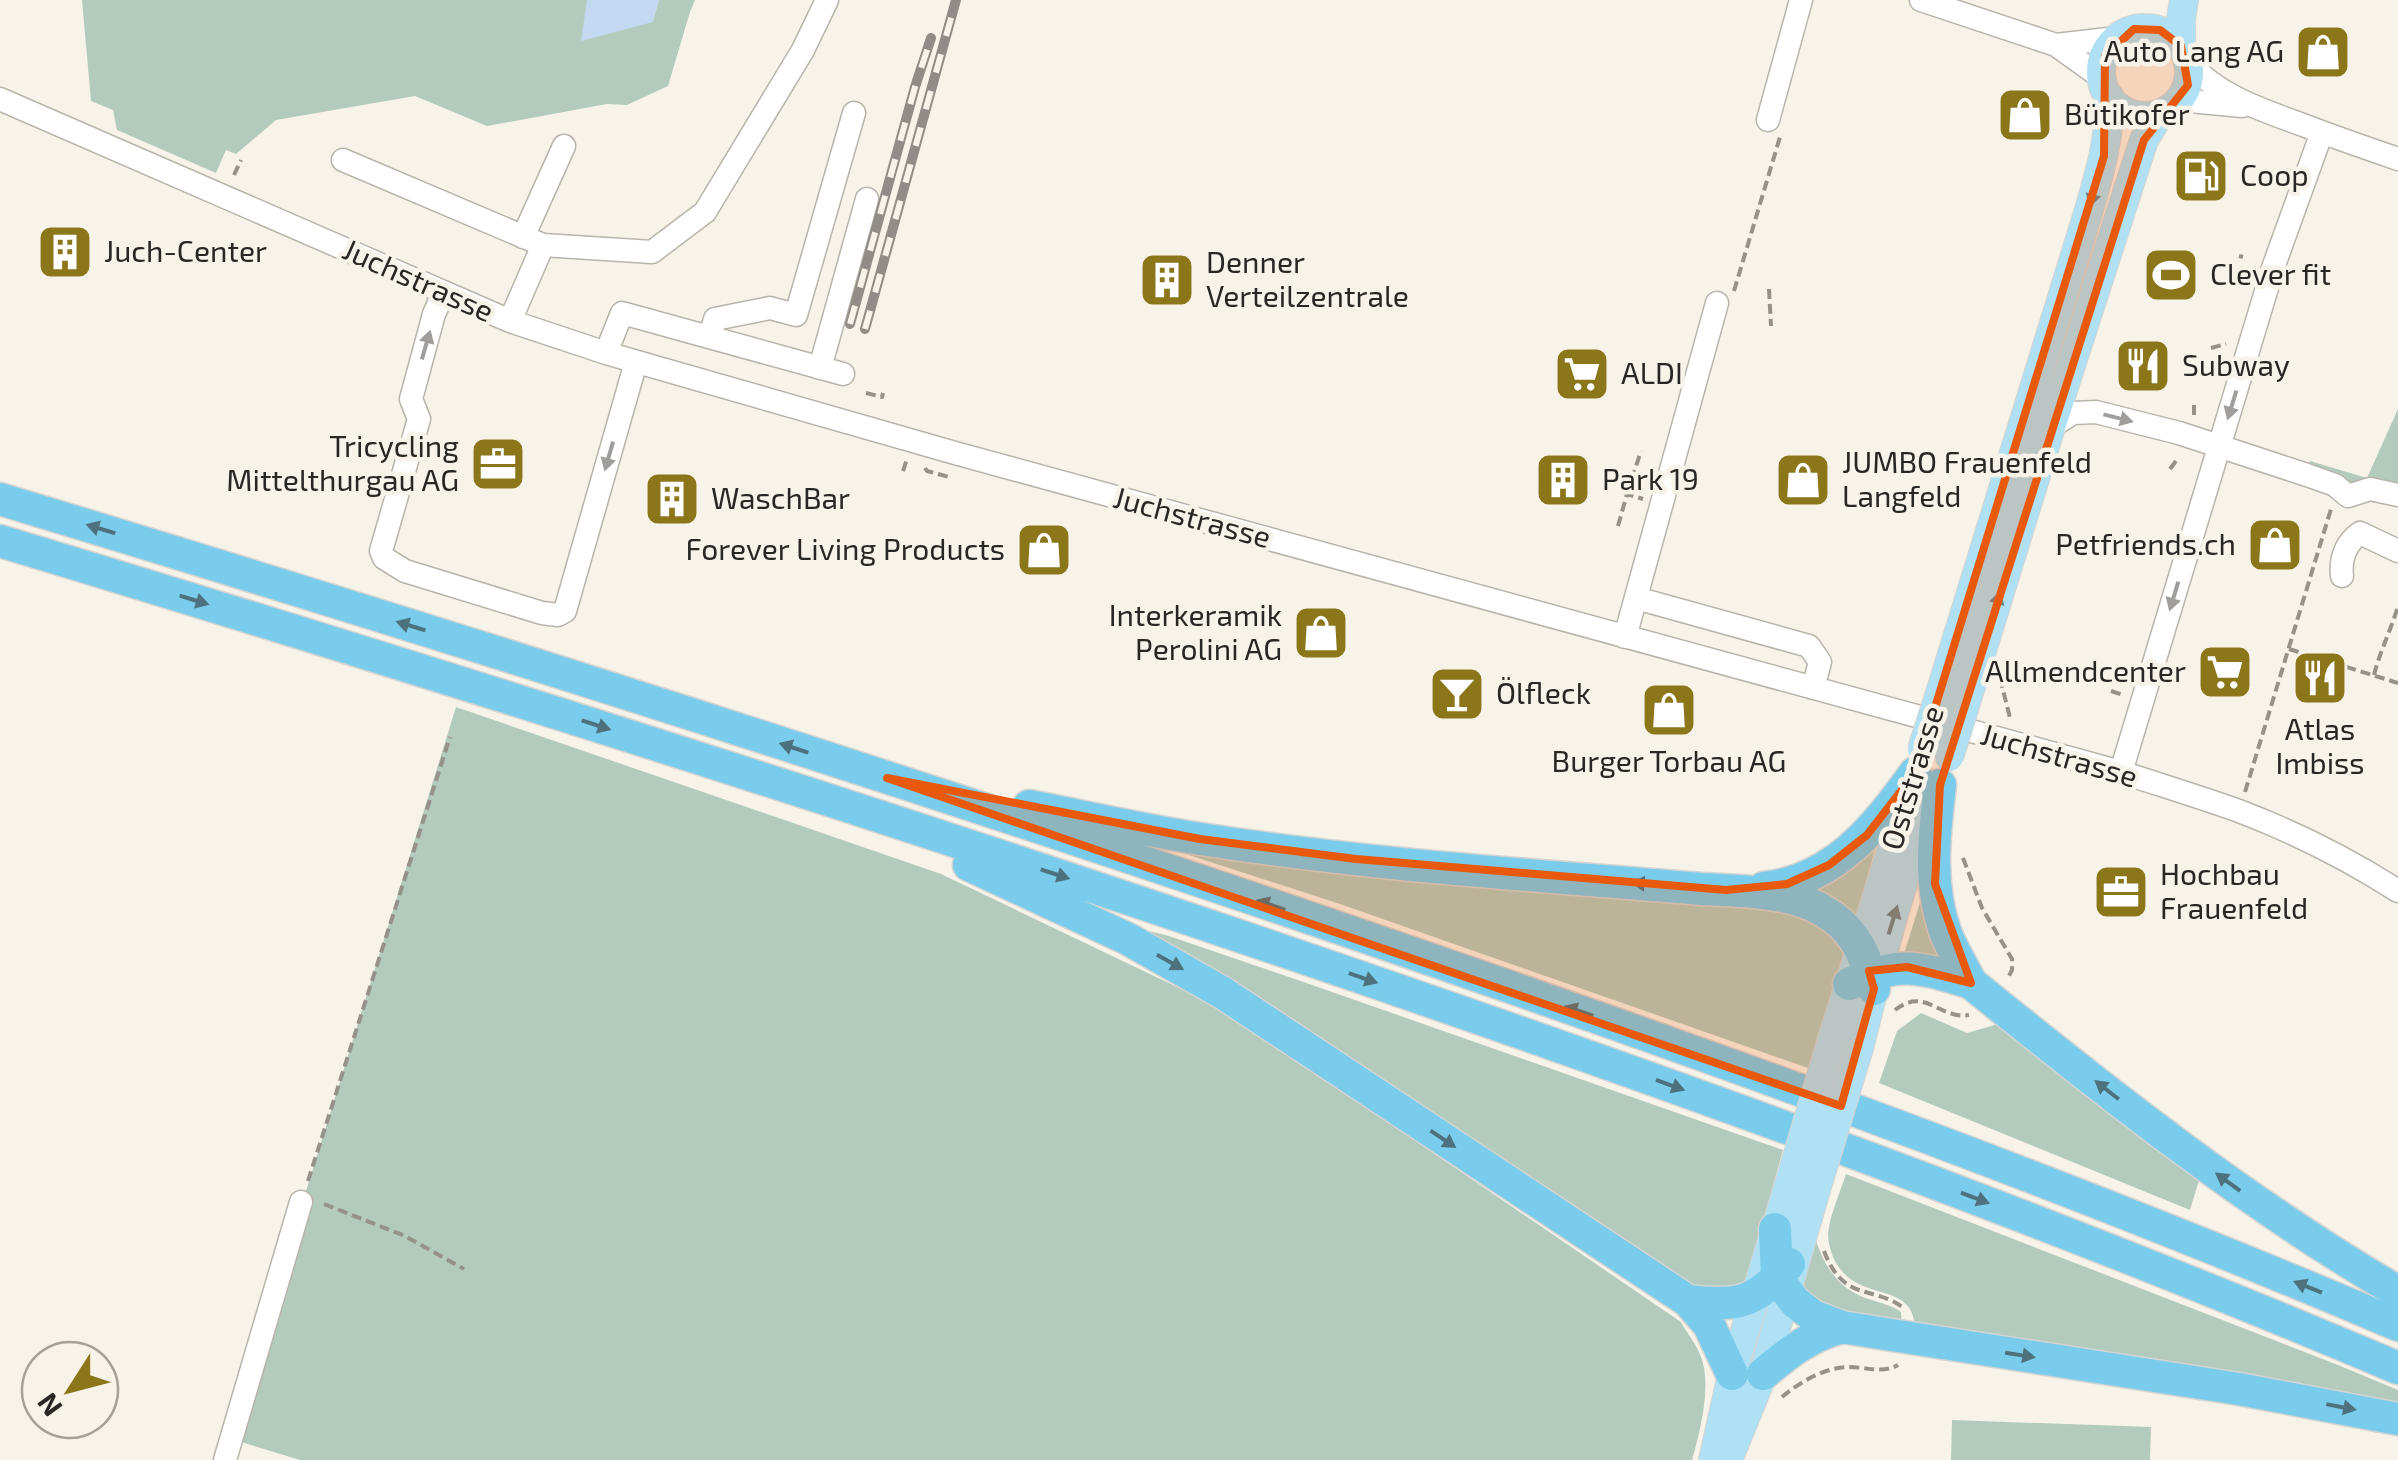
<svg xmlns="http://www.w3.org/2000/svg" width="2398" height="1460" font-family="'Exo 2',sans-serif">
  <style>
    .green { fill: #b2cbbc }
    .water { fill: #c3d8f1 }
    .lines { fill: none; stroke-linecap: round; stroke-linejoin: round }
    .minor-casing { stroke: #b9b4aa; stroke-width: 25 }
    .major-casing { stroke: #d4d4d3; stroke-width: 30 }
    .highway-casing { stroke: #d4d4d3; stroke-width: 35 }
    .path { stroke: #96928a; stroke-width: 4; stroke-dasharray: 10 5; stroke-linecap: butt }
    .minor { stroke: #fff; stroke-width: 22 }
    .major { stroke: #afe0f3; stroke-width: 28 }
    .highway { stroke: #79cceb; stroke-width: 32 }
    .rail-casing { stroke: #918d86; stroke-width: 10 }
    .rail { stroke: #f8f3e8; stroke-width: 6; stroke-dasharray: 19; stroke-linecap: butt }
    .major-bridge-casing { stroke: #d4d4d3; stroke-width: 30; stroke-linecap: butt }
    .highway-bridge-casing { stroke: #d4d4d3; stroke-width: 35; stroke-linecap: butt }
    .major-bridge { stroke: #afe0f3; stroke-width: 28 }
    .highway-bridge { stroke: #79cceb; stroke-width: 32 }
    .oneway { fill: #6c848b }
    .oneway2 { fill: #9f9e9c }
    .oneway3 { fill: #4d717d }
    .marked { fill: #e8590c; fill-opacity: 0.2; stroke: #e8590c; stroke-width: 8; stroke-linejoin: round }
    .labels { text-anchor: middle; stroke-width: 9; stroke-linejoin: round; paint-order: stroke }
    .poi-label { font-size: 30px; fill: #292723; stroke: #f8f3e8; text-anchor: start }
    .street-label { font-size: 30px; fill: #292723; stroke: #f8f3e8 }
  </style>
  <rect width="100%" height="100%" fill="#f8f3e8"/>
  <path class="green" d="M82 0H587L652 22 659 0H695L690 12 668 86 627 105 607 104 487 126 415 96 276 120 236 154 226 150 216 173 117 130 113 110 91 101Z
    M2398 409V488H2352L2308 469 2310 461 2367 478Z
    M456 707 941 874 1221 1008 1681 1322C1687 1333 1697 1345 1701 1357 1712 1385 1700 1432 1692 1460H300L241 1442 289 1246Z
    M1152 843 1788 910 1818 920 1845 953 1808 1068 1340 904Z
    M1874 847 1875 850 1856 917 1808 888Z
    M1922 896 1945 958 1904 954Z
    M1136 928 1169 936 1315 986 1783 1150 1746 1283 1738 1292 1691 1285Z
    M1921 1013 1967 1033 1998 1024 2199 1180 2190 1210 1879 1083 1897 1031Z
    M1846 1174 2338 1365 2398 1390V1410L1915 1327C1912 1278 1855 1306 1833 1257 1830 1249 1828 1242 1828 1234 1830 1214 1840 1193 1846 1174Z
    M1815 1238C1825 1268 1839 1291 1872 1300 1883 1304 1892 1305 1901 1312L1902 1327 1817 1307 1801 1284Z
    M1952 1420 2151 1427 2150 1460H1951Z"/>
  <path class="water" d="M587 0H659L653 22 581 41Z"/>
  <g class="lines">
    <g class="minor-casing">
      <path id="minor" d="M1921 0 2056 45 2102 78
        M2056 45 2117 38
        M2188 62C2218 96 2262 110 2303 125 2334 137 2366 148 2398 159
        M0 99 510 321 606 353 955 453 2121 772C2160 785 2200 797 2239 811 2294 832 2348 859 2398 891
        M2175 104 2190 101 2242 106
        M1768 120 1801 0
        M343 160 543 245
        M523 237 564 146
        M444 292 434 314 411 399 419 419 381 551 384 558 405 571 542 613 558 615 565 611 636 362
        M510 321 543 245 652 252 705 212 803 50 827 0
        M710 337 715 319 770 308 796 315 854 113
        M606 353 622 313 843 374
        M820 368 867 199
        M2051 427 2073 413 2096 412 2179 433 2307 475 2335 485 2348 496 2370 489 2398 495
        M2342 576C2340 558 2346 543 2360 533L2398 551
        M1636 598 1809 646 1820 662 1813 688
        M1625 637 1717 303
        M2121 772 2273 268 2322 132
        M225 1460 301 1202"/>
    </g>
    <g class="major-casing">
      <path id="major" d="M2101 72a44 44 0 1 1 88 0a44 44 0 1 1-88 0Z
        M2181 46V19L2184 0
        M1941 690 2088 213C2099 175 2111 136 2109 96
        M1967 699 2051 427 2144 140 2160 114
        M1832 1039 1912 784
        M1859 1048C1880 966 1899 882 1932 805
        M1713 1460 1732 1374 1787 1191
        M1728 1460 1763 1374 1813 1200"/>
    </g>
    <g class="highway-casing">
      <path id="highway" d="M0 499C419 626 836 758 1251 898 1637 1029 2023 1165 2398 1325
        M0 541C423 669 845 802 1263 944 1646 1074 2026 1210 2398 1368
        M1940 785C1934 836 1928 885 1946 934 1953 951 1963 967 1971 983
        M1029 806C1086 817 1143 830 1201 839 1366 865 1535 875 1702 889 1757 892 1826 890 1858 945 1866 958 1870 974 1874 989
        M969 865 1128 939 1223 993 1688 1301 1709 1325 1732 1374
        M1764 888C1835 880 1876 827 1915 773
        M1849 984C1899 960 1920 967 1971 983 2108 1094 2246 1203 2398 1292
        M1775 1229 1777 1278 1795 1302 1813 1316 1842 1327 1892 1335
        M1688 1301C1738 1307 1756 1303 1789 1264
        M1924 1340 2239 1389 2398 1419
        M1763 1374C1788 1353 1809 1336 1842 1327"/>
    </g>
    <path class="path" d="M234 175 241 160
      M2239 256 2243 257
      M1769 289 1771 326
      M1734 291 1780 137
      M2211 348 2226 344
      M866 393 882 397 883 393
      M2194 415V402
      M925 468 927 471 949 477
      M2170 469 2179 457
      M903 471 907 459
      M1627 494 1641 451
      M1618 526 1627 494 1643 499
      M2289 649 2398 683
      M2374 675C2380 651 2391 630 2398 606
      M2000 678 2010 718
      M2111 691 2123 695
      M2245 792 2331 509
      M1963 858 1982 908 2012 959V970L2007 980
      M1895 1010C1926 986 1939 1020 1969 1015
      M308 1181 450 737
      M324 1204 405 1236 464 1269
      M1824 1251C1844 1304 1874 1284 1905 1309
      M1782 1397C1800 1382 1825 1367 1849 1367 1867 1367 1882 1374 1898 1365"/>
    <use href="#minor" class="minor"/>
    <use href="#major" class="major"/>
    <use href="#highway" class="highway"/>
    <g class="rail-casing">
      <path id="rail" d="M850 324 915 87 931 38
        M865 329 956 0"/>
    </g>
    <use href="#rail" class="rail"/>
    <g class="major-bridge-casing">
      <path id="major-bridge" d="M1922 749 1941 690
        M1949 757 1967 699
        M1787 1191 1832 1039
        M1813 1200 1859 1048"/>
    </g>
    <g class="highway-bridge-casing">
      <path id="highway-bridge" d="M1892 1335 1924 1340"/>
    </g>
    <use href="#major-bridge" class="major-bridge"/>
    <use href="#highway-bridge" class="highway-bridge"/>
  </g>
  <defs><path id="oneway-solid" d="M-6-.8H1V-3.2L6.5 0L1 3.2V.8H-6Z" transform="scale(2.5)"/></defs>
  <g class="oneway">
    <use href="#oneway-solid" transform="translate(2094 192) rotate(106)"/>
    <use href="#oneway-solid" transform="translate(1996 606) rotate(-73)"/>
    <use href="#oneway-solid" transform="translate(1893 920) rotate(-73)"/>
  </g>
  <g class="oneway2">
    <use href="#oneway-solid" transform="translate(426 345) rotate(-74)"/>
    <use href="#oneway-solid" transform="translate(2232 405) rotate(107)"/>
    <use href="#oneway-solid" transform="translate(2118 418) rotate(14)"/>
    <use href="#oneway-solid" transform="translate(609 456) rotate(106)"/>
    <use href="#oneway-solid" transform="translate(2174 596) rotate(107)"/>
  </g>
  <g class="oneway3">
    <use href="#oneway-solid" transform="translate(101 529) rotate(-163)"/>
    <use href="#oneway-solid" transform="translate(194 600) rotate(17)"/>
    <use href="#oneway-solid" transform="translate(411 626) rotate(-163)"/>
    <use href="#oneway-solid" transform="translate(596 725) rotate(18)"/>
    <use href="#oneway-solid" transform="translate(794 748) rotate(-162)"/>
    <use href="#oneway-solid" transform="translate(1055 874) rotate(18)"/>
    <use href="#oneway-solid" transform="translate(1647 884) rotate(-175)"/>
    <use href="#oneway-solid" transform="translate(1271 905) rotate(-161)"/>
    <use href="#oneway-solid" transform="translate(1170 962) rotate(29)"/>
    <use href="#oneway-solid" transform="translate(1363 978) rotate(19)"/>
    <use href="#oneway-solid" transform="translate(1579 1011) rotate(-161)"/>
    <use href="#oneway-solid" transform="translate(1670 1085) rotate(20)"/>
    <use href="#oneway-solid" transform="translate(2107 1090) rotate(-142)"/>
    <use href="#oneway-solid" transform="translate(1443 1139) rotate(34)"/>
    <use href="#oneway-solid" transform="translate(2228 1182) rotate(-144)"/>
    <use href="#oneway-solid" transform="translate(1975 1198) rotate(21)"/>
    <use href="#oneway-solid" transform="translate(2308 1287) rotate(-158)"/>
    <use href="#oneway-solid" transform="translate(2020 1355) rotate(9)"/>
    <use href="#oneway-solid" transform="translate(2341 1407) rotate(11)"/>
  </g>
  <path class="marked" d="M2134 29 2160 30 2181 46 2188 85 2144 140 1940 785 1935 884 1971 983 1907 967 1869 971 1874 989 1841 1106 887 778 1200 839 1356 859 1726 890 1787 884 1829 865 1867 835 1915 773 2104 156 2105 56Z"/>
  <defs>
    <g id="shop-square" transform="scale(2.875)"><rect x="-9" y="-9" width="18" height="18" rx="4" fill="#8b761a" stroke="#f8f3e8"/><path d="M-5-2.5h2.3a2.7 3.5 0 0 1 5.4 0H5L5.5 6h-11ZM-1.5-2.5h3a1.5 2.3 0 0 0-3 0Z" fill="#fff"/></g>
    <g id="fuel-square" transform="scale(2.875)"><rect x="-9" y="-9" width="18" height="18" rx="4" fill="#8b761a" stroke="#f8f3e8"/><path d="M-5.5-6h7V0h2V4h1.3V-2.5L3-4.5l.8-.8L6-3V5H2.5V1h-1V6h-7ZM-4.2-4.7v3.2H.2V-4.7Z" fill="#fff"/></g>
    <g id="building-square" transform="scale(2.875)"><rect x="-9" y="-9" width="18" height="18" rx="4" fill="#8b761a" stroke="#f8f3e8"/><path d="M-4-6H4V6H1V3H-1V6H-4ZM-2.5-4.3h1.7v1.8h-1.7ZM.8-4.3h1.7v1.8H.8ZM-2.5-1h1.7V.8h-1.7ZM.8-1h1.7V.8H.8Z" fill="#fff"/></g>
    <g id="stadium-square" transform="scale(2.875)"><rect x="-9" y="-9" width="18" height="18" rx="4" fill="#8b761a" stroke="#f8f3e8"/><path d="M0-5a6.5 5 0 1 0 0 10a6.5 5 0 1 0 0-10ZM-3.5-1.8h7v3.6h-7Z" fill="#fff"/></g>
    <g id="restaurant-square" transform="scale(2.875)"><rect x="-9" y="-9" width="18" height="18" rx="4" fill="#8b761a" stroke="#f8f3e8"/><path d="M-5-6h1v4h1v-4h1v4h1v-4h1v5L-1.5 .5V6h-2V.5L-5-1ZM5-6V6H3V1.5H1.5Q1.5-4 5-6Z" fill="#fff"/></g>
    <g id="supermarket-square" transform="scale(2.875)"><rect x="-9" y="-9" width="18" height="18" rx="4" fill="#8b761a" stroke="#f8f3e8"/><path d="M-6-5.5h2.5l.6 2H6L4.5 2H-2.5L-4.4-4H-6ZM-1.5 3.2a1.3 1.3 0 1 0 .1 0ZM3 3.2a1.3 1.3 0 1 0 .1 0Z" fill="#fff"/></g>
    <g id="office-square" transform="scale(2.875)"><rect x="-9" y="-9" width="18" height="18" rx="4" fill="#8b761a" stroke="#f8f3e8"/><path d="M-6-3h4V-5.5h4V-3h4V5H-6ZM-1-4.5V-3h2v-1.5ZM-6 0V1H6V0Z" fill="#fff"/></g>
    <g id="bar-square" transform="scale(2.875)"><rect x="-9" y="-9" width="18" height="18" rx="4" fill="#8b761a" stroke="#f8f3e8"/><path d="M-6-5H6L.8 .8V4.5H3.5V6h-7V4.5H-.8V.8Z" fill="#fff"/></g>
  </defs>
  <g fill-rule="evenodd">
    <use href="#shop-square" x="2323" y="52"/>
    <use href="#shop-square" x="2025" y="115"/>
    <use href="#fuel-square" x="2201" y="176"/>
    <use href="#building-square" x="65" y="252"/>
    <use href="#stadium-square" x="2171" y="275"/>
    <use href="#building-square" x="1167" y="280"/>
    <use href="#restaurant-square" x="2143" y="366"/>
    <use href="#supermarket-square" x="1582" y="374"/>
    <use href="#office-square" x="498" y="464"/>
    <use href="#building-square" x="1563" y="480"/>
    <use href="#shop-square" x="1803" y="480"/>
    <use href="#building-square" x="672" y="499"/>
    <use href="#shop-square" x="2275" y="545"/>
    <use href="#shop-square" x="1044" y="550"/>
    <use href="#shop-square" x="1321" y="633"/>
    <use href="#supermarket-square" x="2225" y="672"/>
    <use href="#restaurant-square" x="2320" y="678"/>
    <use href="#bar-square" x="1457" y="694"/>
    <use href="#shop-square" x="1669" y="710"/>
    <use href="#office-square" x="2121" y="892"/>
  </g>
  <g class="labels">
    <g class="poi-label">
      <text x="2284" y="62" text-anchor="end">Auto Lang AG</text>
      <text x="2064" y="125">Bütikofer</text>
      <text x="2240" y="186">Coop</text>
      <text x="104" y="262">Juch-Center</text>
      <text x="1206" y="273">Denner<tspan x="1206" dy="34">Verteilzentrale</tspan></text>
      <text x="2210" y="285">Clever fit</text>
      <text x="2182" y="376">Subway</text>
      <text x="1621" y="384">ALDI</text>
      <text x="459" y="457" text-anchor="end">Tricycling<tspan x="459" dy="34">Mittelthurgau AG</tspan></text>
      <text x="1842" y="473">JUMBO Frauenfeld<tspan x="1842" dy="34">Langfeld</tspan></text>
      <text x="1602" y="490">Park 19</text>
      <text x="711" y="509">WaschBar</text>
      <text x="2236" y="555" text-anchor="end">Petfriends.ch</text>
      <text x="1005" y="560" text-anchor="end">Forever Living Products</text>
      <text x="1282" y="626" text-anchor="end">Interkeramik<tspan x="1282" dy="34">Perolini AG</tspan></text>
      <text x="2186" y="682" text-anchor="end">Allmendcenter</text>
      <text x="1496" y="704">Ölfleck</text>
      <text x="2320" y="740" text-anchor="middle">Atlas<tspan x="2320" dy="34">Imbiss</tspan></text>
      <text x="1669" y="772" text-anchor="middle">Burger Torbau AG</text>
      <text x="2160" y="885">Hochbau<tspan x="2160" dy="34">Frauenfeld</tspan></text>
    </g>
    <g class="street-label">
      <text transform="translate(418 281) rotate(24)" y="10">Juchstrasse</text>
      <text transform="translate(1192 518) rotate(15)" y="10">Juchstrasse</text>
      <text transform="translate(2059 756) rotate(16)" y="10">Juchstrasse</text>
      <text transform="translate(1913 778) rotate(-73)" y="10">Oststrasse</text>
    </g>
  </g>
  <g transform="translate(70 1390) rotate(234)"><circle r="48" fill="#f8f3e8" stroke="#a5a199" stroke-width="2.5"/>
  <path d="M0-8L18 38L0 25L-18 38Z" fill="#8b761a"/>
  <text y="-15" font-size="28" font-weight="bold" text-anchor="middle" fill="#292723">N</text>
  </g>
</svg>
